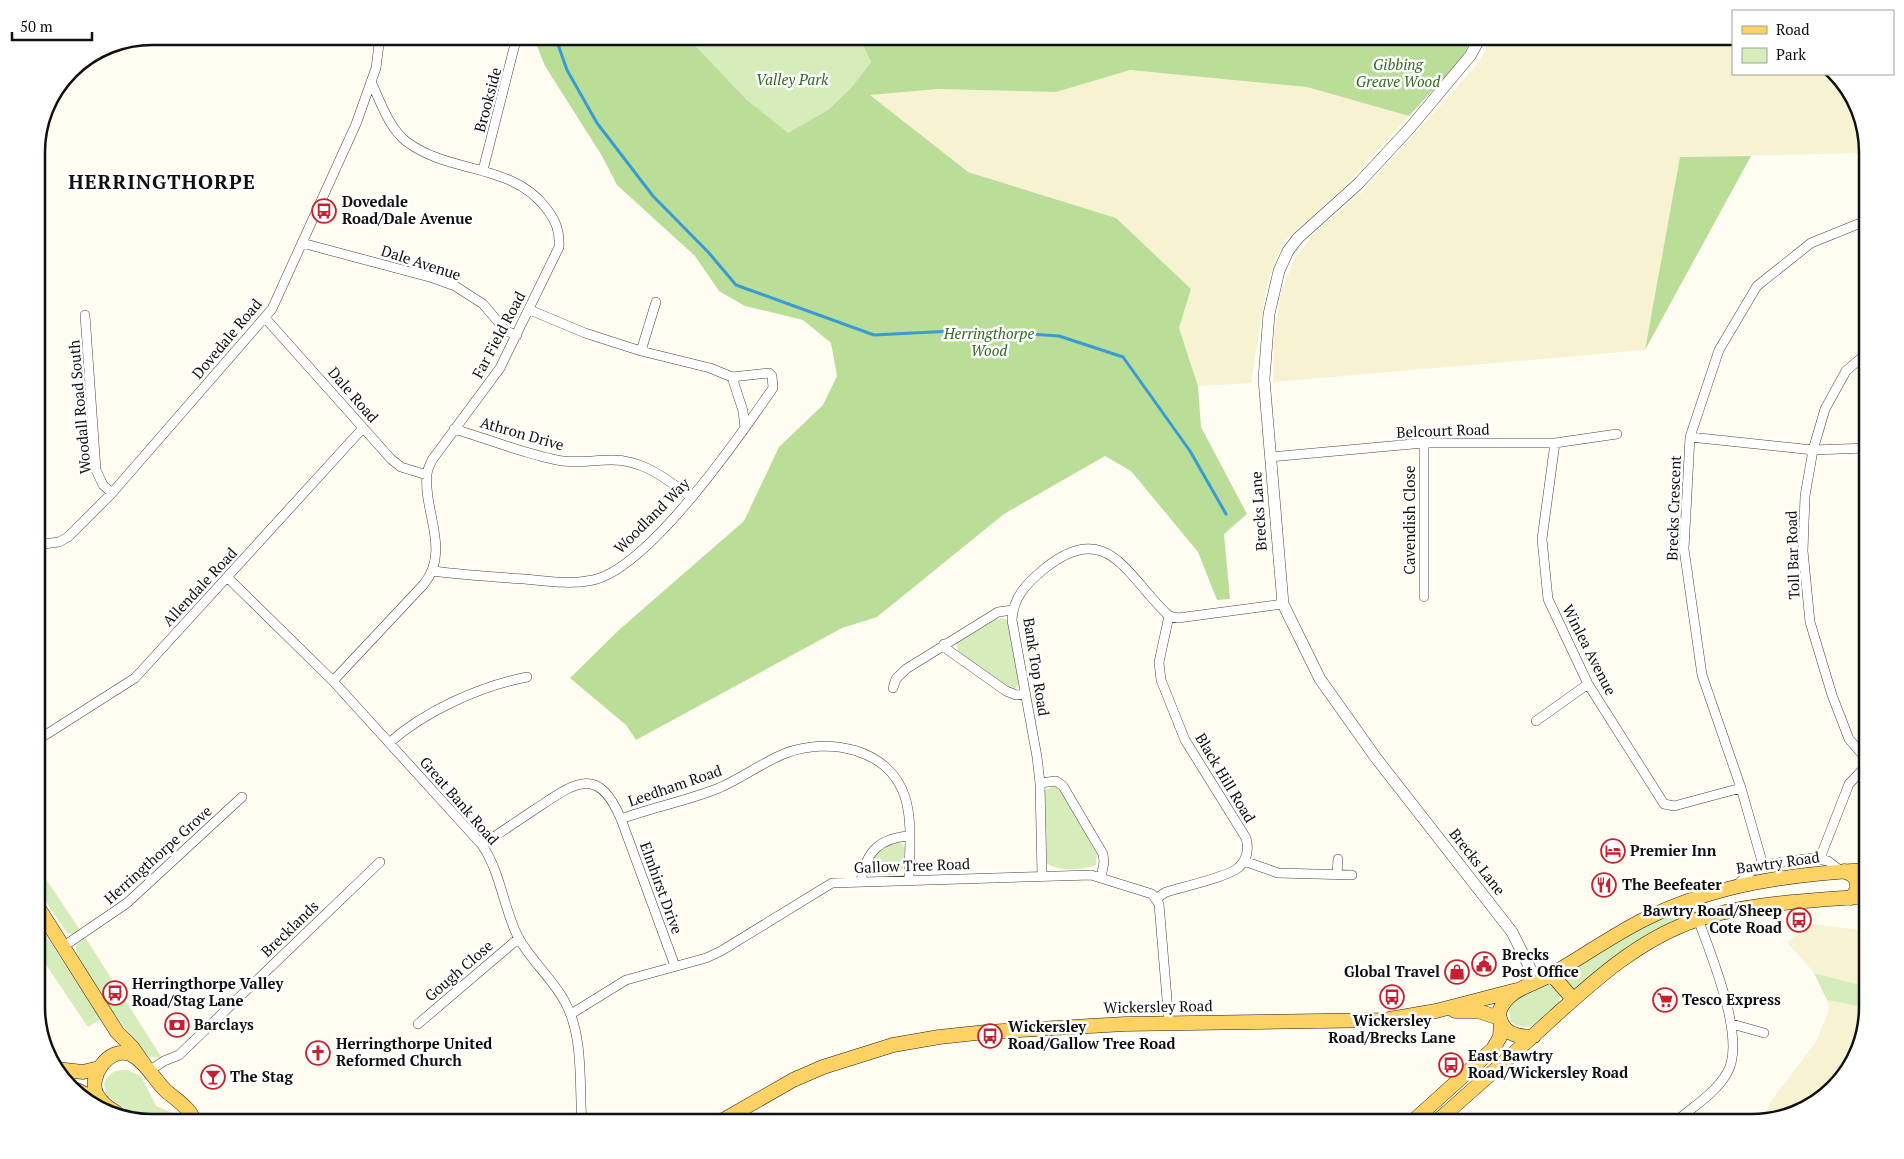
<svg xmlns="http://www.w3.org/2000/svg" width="1904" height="1159" font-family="'PT Serif',serif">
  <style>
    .farmland { fill: #f7f2d1 }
    .green { fill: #d6ecba }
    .forest { fill: #badd98 }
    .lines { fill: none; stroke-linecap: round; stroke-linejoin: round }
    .stream { stroke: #399bd3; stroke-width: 3 }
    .minor-casing { stroke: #434343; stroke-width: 10 }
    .tertiary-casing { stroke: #434343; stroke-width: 12 }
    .primary-casing { stroke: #212121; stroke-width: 15 }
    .minor { stroke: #fff; stroke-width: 9 }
    .tertiary { stroke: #fff; stroke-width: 11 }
    .primary { stroke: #fdd264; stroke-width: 14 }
    .labels { text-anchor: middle; stroke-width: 5; stroke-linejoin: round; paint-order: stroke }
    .park-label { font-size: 15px; font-style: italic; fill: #306b1c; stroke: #fff }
    .street-label { font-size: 15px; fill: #101010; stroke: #fff }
    .poi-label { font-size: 15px; font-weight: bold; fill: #101010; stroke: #fff; text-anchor: start }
    .district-label { font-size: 20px; font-weight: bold; letter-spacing: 1px; fill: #101010; stroke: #fff }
    .rim { fill: none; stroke: #101010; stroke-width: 2.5 }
  </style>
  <rect width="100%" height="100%" fill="#fffcf2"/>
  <path class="farmland" d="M1491 36H1733V74H1832L1852 94 1868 145V153L1680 157 1645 350 1273 382 1274 337 1281 292 1295 258 1316 231 1363 191 1457 87 1481 59Z
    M1130 70 1307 87 1409 116 1343 188 1285 241 1275 260 1266 288 1251 383 1198 386 1179 328 1191 289 1116 218 968 172 869 95 938 89 1056 92Z
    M1812 924 1868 931V987L1814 973 1787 942Z
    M1827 1000 1868 1008 1852 1065 1810 1107 1760 1121 1774 1097 1816 1042 1829 1009Z"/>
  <path class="green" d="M686 36H858L871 62 851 88 828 110 788 134 747 100Z
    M1001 618 1008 620 1020 684 1015 689 1006 688 958 651 956 643 994 620Z
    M1055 786 1061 789 1097 855 1096 865C1085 870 1056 872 1047 863L1045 790Z
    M894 842H900L905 847 903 868 895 875H873L869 871C870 856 881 848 894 842Z
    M36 864 80 930 74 934 67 933 36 887Z
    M1707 901 1710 910C1687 919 1663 926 1642 938 1617 953 1596 973 1573 991L1563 977C1605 943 1656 917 1707 901Z
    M36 921 101 1019 88 1027 36 950Z
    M85 937 162 1058 149 1057C134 1040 74 966 76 946Z
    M1814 973 1868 987V1008L1827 1000Z
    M1549 984 1556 986 1560 995 1559 1003C1546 1015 1529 1037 1511 1022L1509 1011 1513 1001Z
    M127 1070 141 1076 156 1106 184 1118 188 1123H152L140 1119 107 1096 104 1084C109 1072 115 1070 127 1070Z"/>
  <path class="forest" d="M533 36H686L747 100 788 133 828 110 851 88 871 62 858 36H1473L1461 60 1409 116 1307 87 1130 70 1056 92 938 89 870 95 968 172 1116 218 1191 289 1179 328 1198 386 1201 427 1247 514 1224 534 1230 599 1217 600 1198 552 1131 471 1105 456 1004 514 877 617 842 628 636 740 626 725 570 678 620 629 744 521 779 447 823 405 837 376 831 343 803 320 745 306 719 291 695 256 617 185 602 156 545 66Z
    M1751 156 1645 350 1680 157Z"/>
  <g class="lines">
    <path class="stream" d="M555 36 567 70 597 123 653 196 709 253 736 285 874 335 972 330 1059 336 1123 357 1190 451 1226 514"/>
    <g class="minor-casing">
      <path id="minor" d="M483 170 517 36
        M302 243 433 278 455 286 483 304 506 331 517 335
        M85 315 96 470 103 485 112 493
        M266 319 391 459 401 467 427 475
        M641 351 656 302
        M1868 352 1846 371 1825 409 1813 450 1805 496 1803 551 1810 622 1832 695 1849 739 1868 761
        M732 377 743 411 745 428
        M454 429C488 439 522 453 557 460 575 464 592 460 610 460 643 459 666 479 691 497
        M1690 437 1813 450 1868 448
        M1424 443V597
        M1555 443 1542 539 1548 599 1588 684 1664 804 1674 806 1741 788
        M1270 457 1424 443H1555L1617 434
        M36 545 59 542 68 537 112 493 272 309 356 124 376 68 380 36
        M433 571C463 575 494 577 524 579 547 581 570 585 593 580 649 568 740 436 773 388L772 376 769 373 732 377 710 368 641 351 585 333 530 310
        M228 578 333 681 482 845C501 873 503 907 518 937 531 961 553 979 565 1002 584 1037 579 1084 582 1123
        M944 644 948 650 1006 691 1016 695 1026 694
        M333 681 424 584C451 550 423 511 427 475 427 470 430 465 432 460L500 368 559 247C560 231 556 221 546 208 512 163 450 174 407 142 389 128 381 103 372 84
        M893 688 896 679 906 669 998 612 1013 610
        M1536 721 1588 684
        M36 741 135 678 363 428
        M389 743C425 711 480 686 527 677
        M1040 783 1056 781 1063 786 1103 854 1104 862 1101 878
        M621 819 675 966
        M482 845C501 832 519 820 537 808 576 782 598 765 621 819 653 807 687 801 719 788 742 778 763 762 786 753 829 737 889 748 905 797 913 822 909 853 909 880
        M1820 858 1849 784 1868 764
        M1244 861 1278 873 1352 875
        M1763 865 1741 788 1702 675 1684 549 1690 437 1719 350 1757 286 1811 243 1868 220
        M1337 875 1338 859
        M1042 876 1040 783 1037 757 1012 620C1013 597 1027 583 1044 569 1108 517 1127 577 1169 616L1178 618 1283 604
        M861 881C866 852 879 838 909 836
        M1737 885 1753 870 1763 865 1812 858 1828 861 1841 871
        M1157 898 1166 892C1182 887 1227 877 1238 868 1247 860 1249 849 1246 838L1185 740 1161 680 1159 662 1169 616
        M64 946 127 903 242 797
        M571 1014 626 980 706 958 721 951 832 883 1091 875 1152 894 1159 904 1169 1023
        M418 1024 519 938
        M1732 1024 1764 1033
        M149 1071 164 1061 179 1055 380 862
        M1674 1123C1691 1108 1716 1093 1727 1073 1747 1040 1711 955 1698 919"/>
    </g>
    <g class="tertiary-casing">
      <path id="tertiary" d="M1481 36 1470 56 1409 129 1358 184 1298 238 1288 251 1279 271 1269 314 1264 379 1283 604 1320 679 1376 758 1512 932 1537 982"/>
    </g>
    <g class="primary-casing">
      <path id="primary" d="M1844 871C1854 875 1858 879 1857 890L1851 898
        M36 904 117 1032 132 1047 144 1064
        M1552 975 1573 999
        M1455 1011H1478L1499 1018
        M1534 1036C1517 1038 1500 1033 1499 1012 1508 988 1532 986 1552 974 1584 956 1614 934 1647 918 1717 884 1791 874 1868 870
        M56 1069 83 1072 99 1068
        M77 1090 102 1103
        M117 1113C109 1108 102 1104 97 1095 87 1077 109 1046 130 1054 145 1061 154 1079 165 1090 176 1100 191 1108 195 1123
        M718 1123 793 1080 823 1067 893 1045 939 1037 986 1032 1125 1024 1384 1020 1436 1011 1517 990
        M1411 1123 1493 1049 1500 1037 1501 1022
        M1435 1123C1468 1094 1501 1065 1534 1035 1584 990 1634 940 1699 919 1752 902 1813 901 1868 896"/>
    </g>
    <use href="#minor" class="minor"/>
    <use href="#tertiary" class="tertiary"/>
    <use href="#primary" class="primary"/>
  </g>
  <defs>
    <g id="bus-ring" transform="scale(1.25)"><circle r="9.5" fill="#fff" stroke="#c6212f" stroke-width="1.5"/><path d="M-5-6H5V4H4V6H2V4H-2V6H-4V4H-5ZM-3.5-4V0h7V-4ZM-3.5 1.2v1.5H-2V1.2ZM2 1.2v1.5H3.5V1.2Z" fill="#c6212f"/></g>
    <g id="hotel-ring" transform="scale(1.25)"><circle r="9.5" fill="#fff" stroke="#c6212f" stroke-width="1.5"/><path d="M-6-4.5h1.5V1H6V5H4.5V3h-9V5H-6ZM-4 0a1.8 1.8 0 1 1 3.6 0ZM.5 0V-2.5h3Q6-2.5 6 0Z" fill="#c6212f"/></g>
    <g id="restaurant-ring" transform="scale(1.25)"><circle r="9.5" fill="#fff" stroke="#c6212f" stroke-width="1.5"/><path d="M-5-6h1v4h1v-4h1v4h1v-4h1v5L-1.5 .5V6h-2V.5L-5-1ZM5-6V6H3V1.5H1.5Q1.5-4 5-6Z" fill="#c6212f"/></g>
    <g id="civic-ring" transform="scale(1.25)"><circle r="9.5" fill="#fff" stroke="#c6212f" stroke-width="1.5"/><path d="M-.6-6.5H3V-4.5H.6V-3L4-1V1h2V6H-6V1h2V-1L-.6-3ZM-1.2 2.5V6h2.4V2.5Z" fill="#c6212f"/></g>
    <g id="shop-ring" transform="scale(1.25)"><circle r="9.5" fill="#fff" stroke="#c6212f" stroke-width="1.5"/><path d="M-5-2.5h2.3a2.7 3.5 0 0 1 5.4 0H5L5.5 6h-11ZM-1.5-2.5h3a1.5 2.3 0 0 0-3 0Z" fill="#c6212f"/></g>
    <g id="supermarket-ring" transform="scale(1.25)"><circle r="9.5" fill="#fff" stroke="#c6212f" stroke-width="1.5"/><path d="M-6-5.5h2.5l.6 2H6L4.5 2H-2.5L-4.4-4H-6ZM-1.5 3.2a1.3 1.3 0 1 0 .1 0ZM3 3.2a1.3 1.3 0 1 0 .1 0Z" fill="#c6212f"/></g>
    <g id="bank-ring" transform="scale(1.25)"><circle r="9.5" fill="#fff" stroke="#c6212f" stroke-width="1.5"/><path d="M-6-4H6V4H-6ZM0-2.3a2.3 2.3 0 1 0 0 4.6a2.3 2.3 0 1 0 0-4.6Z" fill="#c6212f"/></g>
    <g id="church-ring" transform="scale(1.25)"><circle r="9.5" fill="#fff" stroke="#c6212f" stroke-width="1.5"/><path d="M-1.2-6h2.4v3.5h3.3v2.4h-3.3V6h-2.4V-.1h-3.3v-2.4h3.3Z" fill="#c6212f"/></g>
    <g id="bar-ring" transform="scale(1.25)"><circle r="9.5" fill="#fff" stroke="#c6212f" stroke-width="1.5"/><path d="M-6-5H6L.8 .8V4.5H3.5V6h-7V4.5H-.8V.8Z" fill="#c6212f"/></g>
  </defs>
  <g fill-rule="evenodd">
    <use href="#bus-ring" x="324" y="211"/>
    <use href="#hotel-ring" x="1613" y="851"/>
    <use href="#restaurant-ring" x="1604" y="885"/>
    <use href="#bus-ring" x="1799" y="920"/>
    <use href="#civic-ring" x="1484" y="964"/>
    <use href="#shop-ring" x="1457" y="972"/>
    <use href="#bus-ring" x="115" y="993"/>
    <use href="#bus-ring" x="1392" y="997"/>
    <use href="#supermarket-ring" x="1665" y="1000"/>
    <use href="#bank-ring" x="177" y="1025"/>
    <use href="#bus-ring" x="990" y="1036"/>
    <use href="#church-ring" x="318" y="1053"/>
    <use href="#bus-ring" x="1451" y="1065"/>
    <use href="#bar-ring" x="213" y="1077"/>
  </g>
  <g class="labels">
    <g class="park-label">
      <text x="1398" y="70">Gibbing<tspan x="1398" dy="17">Greave Wood</tspan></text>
      <text x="792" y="85">Valley Park</text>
      <text x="989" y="339">Herringthorpe<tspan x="989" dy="17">Wood</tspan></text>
    </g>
    <g class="street-label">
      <text transform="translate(488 100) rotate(-75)" y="5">Brookside</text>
      <text transform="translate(421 263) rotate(18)" y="5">Dale Avenue</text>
      <text transform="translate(499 335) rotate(-62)" y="5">Far Field Road</text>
      <text transform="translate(227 339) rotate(-50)" y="5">Dovedale Road</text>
      <text transform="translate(353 395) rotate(49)" y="5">Dale Road</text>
      <text transform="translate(80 407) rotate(-95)" y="5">Woodall Road South</text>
      <text transform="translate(1443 431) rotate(-2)" y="5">Belcourt Road</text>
      <text transform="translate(522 434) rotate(16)" y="5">Athron Drive</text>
      <text transform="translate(1674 508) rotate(-88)" y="5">Brecks Crescent</text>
      <text transform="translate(1259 511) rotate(-94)" y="5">Brecks Lane</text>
      <text transform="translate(652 516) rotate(-45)" y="5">Woodland Way</text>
      <text transform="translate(1410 520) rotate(-90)" y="5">Cavendish Close</text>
      <text transform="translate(1793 555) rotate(-92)" y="5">Toll Bar Road</text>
      <text transform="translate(200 587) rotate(-47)" y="5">Allendale Road</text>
      <text transform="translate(1589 650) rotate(63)" y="5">Winlea Avenue</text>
      <text transform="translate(1036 667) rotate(81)" y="5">Bank Top Road</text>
      <text transform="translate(1225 778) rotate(59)" y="5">Black Hill Road</text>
      <text transform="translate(675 786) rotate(-19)" y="5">Leedham Road</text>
      <text transform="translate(459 801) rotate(49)" y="5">Great Bank Road</text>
      <text transform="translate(158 855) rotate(-42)" y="5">Herringthorpe Grove</text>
      <text transform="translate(1477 862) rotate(52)" y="5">Brecks Lane</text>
      <text transform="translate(1778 863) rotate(-8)" y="5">Bawtry Road</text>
      <text transform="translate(912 866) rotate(-2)" y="5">Gallow Tree Road</text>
      <text transform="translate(661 888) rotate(70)" y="5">Elmhirst Drive</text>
      <text transform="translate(290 929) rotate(-44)" y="5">Brecklands</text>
      <text transform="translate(459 971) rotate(-41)" y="5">Gough Close</text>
      <text transform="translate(1158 1007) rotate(-1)" y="5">Wickersley Road</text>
    </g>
    <g class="poi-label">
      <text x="342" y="207">Dovedale<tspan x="342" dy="17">Road/Dale Avenue</tspan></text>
      <text x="1630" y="856">Premier Inn</text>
      <text x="1622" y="890">The Beefeater</text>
      <text x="1782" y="916" text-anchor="end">Bawtry Road/Sheep<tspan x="1782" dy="17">Cote Road</tspan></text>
      <text x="1502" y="960">Brecks<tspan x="1502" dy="17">Post Office</tspan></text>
      <text x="1440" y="977" text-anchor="end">Global Travel</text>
      <text x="132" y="989">Herringthorpe Valley<tspan x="132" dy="17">Road/Stag Lane</tspan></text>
      <text x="1682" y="1005">Tesco Express</text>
      <text x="1392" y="1026" text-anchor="middle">Wickersley<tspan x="1392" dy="17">Road/Brecks Lane</tspan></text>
      <text x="194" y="1030">Barclays</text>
      <text x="1008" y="1032">Wickersley<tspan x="1008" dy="17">Road/Gallow Tree Road</tspan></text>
      <text x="336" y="1049">Herringthorpe United<tspan x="336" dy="17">Reformed Church</tspan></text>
      <text x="1468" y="1061">East Bawtry<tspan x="1468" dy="17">Road/Wickersley Road</tspan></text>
      <text x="230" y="1082">The Stag</text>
    </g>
    <g class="district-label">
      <text x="162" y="189">HERRINGTHORPE</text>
    </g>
  </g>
  <path d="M0 0H1904V1159H0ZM152 45H1752A107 107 0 0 1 1859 152V1007A107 107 0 0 1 1752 1114H152A107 107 0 0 1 45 1007V152A107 107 0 0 1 152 45Z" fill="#fff" fill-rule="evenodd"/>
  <path class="rim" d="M152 45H1752A107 107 0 0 1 1859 152V1007A107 107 0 0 1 1752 1114H152A107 107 0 0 1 45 1007V152A107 107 0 0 1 152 45Z"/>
  <rect x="1732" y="10" width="162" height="65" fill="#ffffff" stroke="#9f9f9f"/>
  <rect x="1742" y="26" width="25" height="8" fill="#fdd264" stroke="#9f9f9f"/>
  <text x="1776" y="35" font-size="15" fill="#101010">Road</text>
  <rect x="1742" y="48" width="25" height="15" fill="#d6ecba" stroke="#9f9f9f"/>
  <text x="1776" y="60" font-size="15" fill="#101010">Park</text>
  <path d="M12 32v8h80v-8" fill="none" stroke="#101010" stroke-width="2.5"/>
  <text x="20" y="32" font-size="15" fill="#101010" stroke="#ffffff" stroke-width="4" paint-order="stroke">50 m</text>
</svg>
